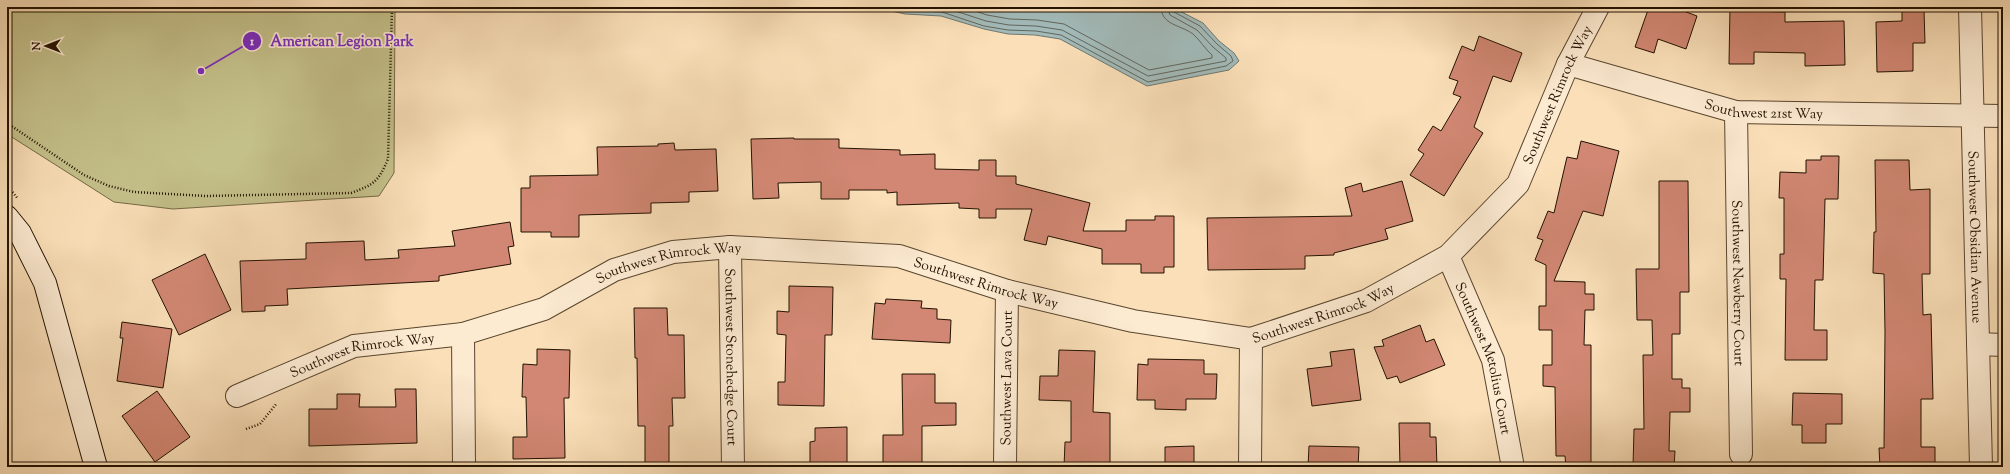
<svg xmlns="http://www.w3.org/2000/svg" width="2010" height="474" font-family="'Sorts Mill Goudy',serif">
  <style>
    .green { fill: #c4c08a; stroke: #746945 }
    .water { fill: #a2bab9; stroke: #6f776f }
    .lines { fill: none; stroke-linecap: round; stroke-linejoin: round }
    .shore { stroke: #62665c; stroke-width: 1 }
    .building { fill: #d18773; stroke: #231200 }
    .street-casing { stroke: #59452e; stroke-width: 24 }
    .secondary-casing { stroke: #231200; stroke-width: 24 }
    .path { stroke: #231200; stroke-width: 2.5; stroke-dasharray: 1 2; stroke-linecap: butt }
    .street { stroke: #fcead1; stroke-width: 22 }
    .secondary { stroke: #fcead1; stroke-width: 22 }
    .labels { text-anchor: middle; stroke-width: 3.5; stroke-linejoin: round; paint-order: stroke }
    .street-label { font-size: 14px; fill: #231200; stroke: #fcead1 }
    .leader { fill: none; stroke: #7b2cbf; stroke-width: 1.5 }
    .callout-dot { fill: #7b2cbf; stroke: #fcead1; stroke-width: 1.5 }
    .mark-label { font-size: 12px; text-anchor: middle; font-weight: bold; fill: #fff }
    .callout-label { font-size: 15px; text-anchor: middle; font-weight: bold; fill: #7b2cbf; stroke: #fcead1; stroke-width: 3.5; stroke-linejoin: round; paint-order: stroke }
  </style>
  <rect width="100%" height="100%" fill="#fadfb8"/>
  <filter id="stains"><feTurbulence type="fractalNoise" baseFrequency=".005" numOctaves="4"/><feColorMatrix values="0 0 0 0 .2 0 0 0 0 .09 0 0 0 0 .02 0 0 0 .5 -.17"/></filter>
  <radialGradient id="worn" r=".72"><stop offset=".6" stop-color="#630" stop-opacity="0"/><stop offset="1" stop-color="#630" stop-opacity=".3"/></radialGradient>
  <path class="green" d="M7 7H395L394 173 379 196 173 209 114 202 7 134Z"/>
  <path class="water" d="M873 7H1172L1203 23 1219 41 1234 53 1239 61 1229 70 1147 86 1060 39 1035 35 1008 34 984 29 941 16 905 14Z"/>
  <g class="lines">
    <path class="shore" d="M892 7 905 10 942 12 984 26 1008 30 1036 31 1061 35 1148 82 1226 66 1233 61 1231 56 1217 44 1200 26 1174 12 1172 7
      M943 7 986 21 1009 25 1036 26 1062 30 1148 76 1226 61V58L1213 47 1197 30 1170 15 1167 7
      M963 7 987 15 1010 19 1037 20 1064 24 1149 70 1212 58V55C1205 49 1200 40 1193 34 1181 25 1161 25 1161 7"/>
  </g>
  <path class="building" d="M1649 7H1673L1697 16 1686 49 1658 39 1654 53 1635 47Z
    M1730 7H1745V11L1785 12V22L1844 21 1845 65 1805 66V53L1754 52V64H1729Z
    M1902 10H1924L1925 43H1913V71L1877 72 1876 22 1902 21Z
    M1479 36 1522 53 1511 82 1493 76 1474 127 1483 133 1444 196 1410 175 1424 154 1418 150 1433 126 1441 131 1461 97 1453 94 1458 81 1449 78 1462 46 1474 51Z
    M794 138V139H839V148L900 150V155L935 154V169L979 170V160H996V176H1016V184L1090 203 1083 231H1126V220H1155V216H1174V267H1164V273H1141V264H1102V249L1048 236 1046 245 1024 240 1032 209H996V218H979V209L959 208V203L897 205V192L887 193V190H849V199H821V182L778 183 779 198 753 199 751 139Z
    M1581 141 1619 151 1603 216 1583 211 1554 281 1585 282V294H1594V310H1585L1584 345H1591V467H1566L1565 456H1556L1555 387 1543 386V365H1552V330H1539V306H1546V265L1535 260 1543 240 1537 238 1548 211 1554 213 1567 157 1577 159Z
    M674 143 675 150 716 149 718 191 689 192V202L651 203V213L579 215V237H551V232H521V188H530V176L598 175 597 147 658 146V144Z
    M1821 156H1839L1838 199H1825L1823 280H1815L1814 330H1827V360H1785L1786 279H1780V254H1784V198H1779L1780 172 1806 173V160H1821Z
    M1875 160H1909L1910 190 1930 189V274H1922L1923 315 1931 314 1933 399H1921V447H1935V467H1880L1879 448H1884L1885 332 1884 274 1873 273 1874 232H1876Z
    M1402 181 1413 221 1385 229 1388 239 1334 253V255L1305 256V269L1208 270 1207 218 1352 216 1345 188 1361 183 1363 192Z
    M1659 181H1688L1689 292H1680V334H1672V379H1682V388H1690V412H1670L1669 451H1675L1674 467H1633L1634 429H1644L1643 355H1653L1652 320H1637L1636 269H1659Z
    M510 222 514 246 508 247 511 264 439 276V281L287 289 288 305 265 306V311L242 312 240 261 306 259V243L364 241 365 260 399 258 398 250 455 246 452 231Z
    M205 254 231 310 179 335 152 280Z
    M789 286 833 287 832 335H825L824 406 778 405V382H785L786 335 777 334V311L789 312Z
    M886 299 922 301 921 308 937 309V319L951 320 950 343 872 339 875 303 885 304Z
    M634 308H667L668 335H684L685 398H672L673 426H669V467H645V426H638L637 358H635Z
    M122 322 172 329 163 388 117 381 123 338H120Z
    M1420 325 1426 342 1434 339 1445 365 1400 383 1397 376 1387 379 1374 347 1384 346 1382 340Z
    M537 349 570 350 569 398H564L565 458 513 459V437H527L526 397H522L523 364 537 365Z
    M1354 349 1361 400 1312 406 1307 369 1332 366 1330 352Z
    M1059 350 1095 351 1093 412 1110 413V467H1064L1065 442H1071V401L1039 400 1040 376H1058Z
    M1148 359 1204 360V374H1217L1216 399H1186V410L1155 409V400H1137L1138 364 1148 365Z
    M902 374H935V403H956V425L922 426V467H883V435H903Z
    M395 389H416L417 443 309 446V409H337V394H360L359 407H396Z
    M157 391 190 437 155 462 122 416Z
    M1793 393 1842 394V424H1826V443H1802V425H1792Z
    M1399 423H1430V437H1436L1437 467H1400Z
    M847 427V467H810V442L815 441V428Z
    M1194 446V467H1165V447Z
    M1309 446 1359 447 1358 467H1308Z"/>
  <g class="lines">
    <g class="street-casing">
      <g id="street">
        <path id="s1" d="M1970 7 1981 467"/>
        <path id="s2" d="M1568 64 1736 112 2003 116"/>
        <path id="s3" d="M1736 112 1741 454"/>
        <path id="s4" d="M730 247 733 467"/>
        <path id="s5" d="M1448 256 1493 360 1512 462"/>
        <path d="M463 334 464 467"/>
        <path d="M1978 344 2003 345"/>
        <path id="s6" d="M237 396 354 346 463 334 544 309 614 270 673 252 730 247 899 256 1007 291 1133 321 1251 339 1366 301 1448 256 1518 184 1568 64 1598 7"/>
        <path id="s7" d="M1005 464 1007 291"/>
        <path d="M1250 467 1251 339"/>
      </g>
    </g>
    <g class="secondary-casing">
      <path id="secondary" d="M7 217 20 233 45 283 96 467"/>
    </g>
    <path class="path" d="M7 123 84 175 109 186 134 192 206 196 351 193C375 184 378 182 388 159L392 7
      M7 185 18 199
      M246 429 260 424 277 403"/>
    <use href="#street" class="street"/>
    <use href="#secondary" class="secondary"/>
  </g>
  <g class="labels">
    <g class="street-label">
      <text dy="5" stroke="none"><textPath href="#s6" startOffset="1465">Southwest Rimrock Way</textPath></text>
      <text dy="5" stroke="none"><textPath href="#s2" startOffset="202">Southwest 21st Way</textPath></text>
      <text dy="5" stroke="none"><textPath href="#s1" startOffset="230">Southwest Obsidian Avenue</textPath></text>
      <text dy="5" stroke="none"><textPath href="#s6" startOffset="457">Southwest Rimrock Way</textPath></text>
      <text dy="5" stroke="none"><textPath href="#s6" startOffset="781">Southwest Rimrock Way</textPath></text>
      <text dy="5" stroke="none"><textPath href="#s3" startOffset="171">Southwest Newberry Court</textPath></text>
      <text dy="5" stroke="none"><textPath href="#s6" startOffset="1129">Southwest Rimrock Way</textPath></text>
      <text dy="5" stroke="none"><textPath href="#s6" startOffset="133">Southwest Rimrock Way</textPath></text>
      <text dy="5" stroke="none"><textPath href="#s4" startOffset="110">Southwest Stonehedge Court</textPath></text>
      <text dy="5" stroke="none"><textPath href="#s5" startOffset="109">Southwest Metolius Court</textPath></text>
      <text dy="5" stroke="none"><textPath href="#s7" startOffset="86">Southwest Lava Court</textPath></text>
    </g>
  </g>
  <path class="leader" d="M201 71L252 41"/>
  <g class="callout-dot">
    <circle cx="201" cy="71" r="4"/>
    <circle cx="252" cy="41" r="10"/>
  </g>
  <g class="mark-label">
    <text x="252" y="45">1</text>
  </g>
  <g class="callout-label">
    <text x="342" y="46">American Legion Park</text>
  </g>
  <rect width="2010" height="474" fill="none" stroke="#fadfb8" stroke-width="24"/>
  <rect x="8" y="8" width="1994" height="458" fill="none" stroke="#231200" stroke-width="2"/>
  <rect x="12" y="12" width="1986" height="450" fill="none" stroke="#231200"/>
  <g transform="translate(46 46) rotate(270)" stroke="#fcead1" stroke-width="3" paint-order="stroke">
  <path d="M0-3L7 15L0 10L-7 15Z" fill="#231200"/>
  <text y="-6" font-size="11" font-weight="bold" text-anchor="middle" fill="#231200">N</text>
  </g>
  <rect width="100%" height="100%" filter="url(#stains)"/>
  <rect width="100%" height="100%" fill="url(#worn)"/>
</svg>
